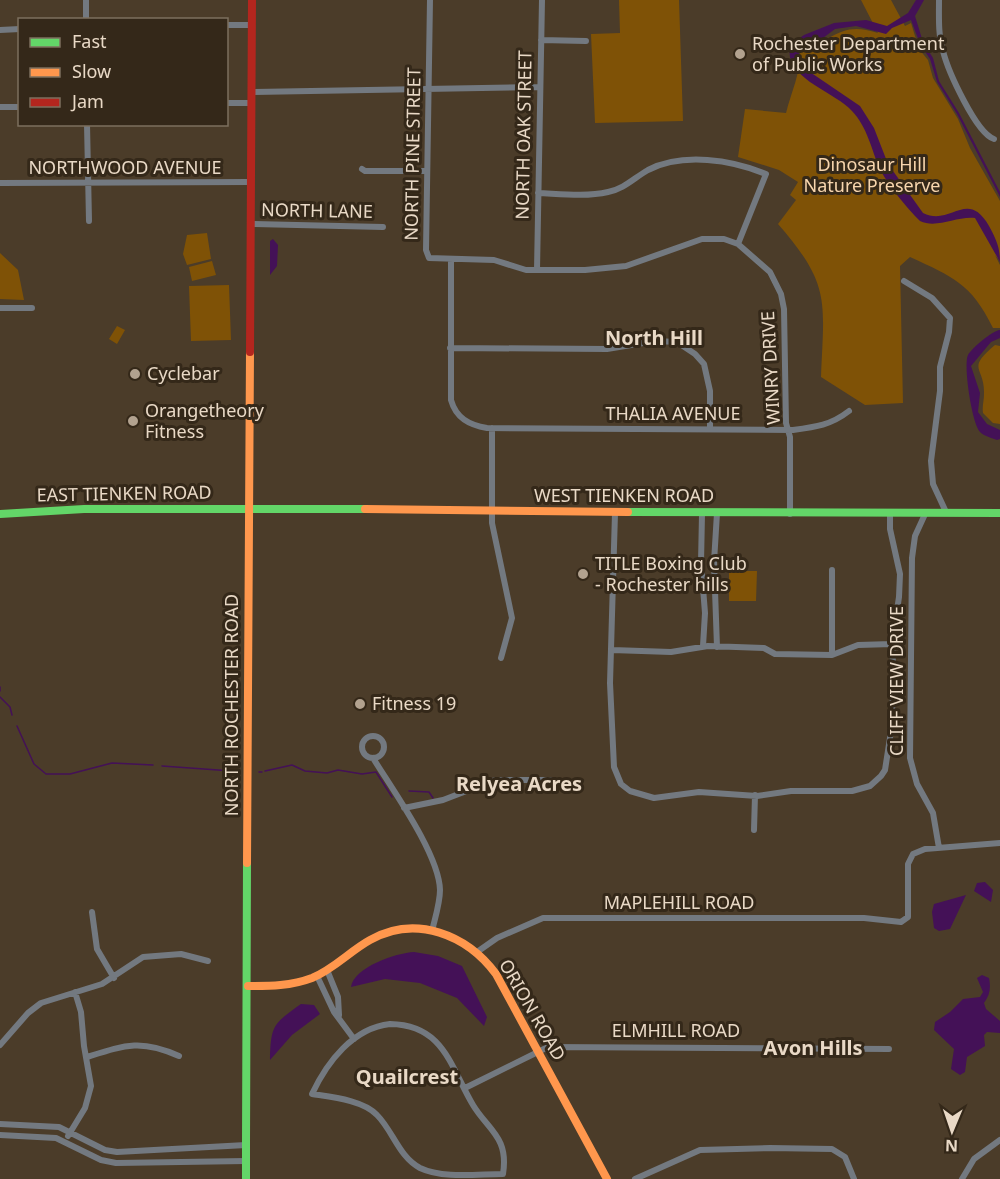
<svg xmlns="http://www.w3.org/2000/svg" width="1000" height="1179" font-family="'Noto Sans',sans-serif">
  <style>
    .green { fill: #7f5206 }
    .water { fill: #441157 }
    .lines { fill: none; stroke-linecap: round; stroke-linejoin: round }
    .stream { stroke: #441157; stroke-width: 1.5 }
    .street { stroke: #737980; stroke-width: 6 }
    .fast { stroke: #63d668; stroke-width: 8 }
    .slow { stroke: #ff974d; stroke-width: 8 }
    .jam { stroke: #b3261e; stroke-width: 8 }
    .poi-dot { fill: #b2a28f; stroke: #342819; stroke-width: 2 }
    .labels { text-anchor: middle; stroke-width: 6; stroke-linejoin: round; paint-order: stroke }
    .poi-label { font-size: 18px; fill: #e9d9c6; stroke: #342819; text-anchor: start }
    .street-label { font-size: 18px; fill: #e9d9c6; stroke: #342819 }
    .park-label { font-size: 18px; fill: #f8d6ae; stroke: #342819 }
    .neighbourhood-label { font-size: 20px; font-weight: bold; fill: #e9d9c6; stroke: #342819 }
  </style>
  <rect width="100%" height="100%" fill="#4b3c29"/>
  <path class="green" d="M619 0H679L683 121 595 123 591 34 620 33Z
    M861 0H891L905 26 911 23 919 49 928 60 933 78 958 119 970 148 1000 201V261L995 255 1000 265V328H993C971 283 953 277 910 257L900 266 903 403 865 405 821 377C824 300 831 285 778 224L796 200 790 195 798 182 779 170 738 157 745 109 786 113C792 89 801 73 800 49L804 45C836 42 839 20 878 33Z
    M207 233 211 259 187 265 183 254 187 235Z
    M0 253 18 270 24 300 0 299Z
    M212 261 216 275 192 281 189 267Z
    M229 285 231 340 191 341 189 286Z
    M117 326 125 330 117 344 109 339Z
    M995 345 1000 346V424L993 423 983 413C982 406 984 401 984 394 985 366 965 370 995 345Z
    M729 571H757L756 601H729Z"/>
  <path class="water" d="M916 0H924L915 16 923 42 933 58 939 81 959 113 1000 192V197L957 114 937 82 930 59 920 44 911 20 892 28 886 34 856 26 835 29 819 41 800 43 798 61 807 70 860 106 874 128 888 164 923 213C951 227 967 188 989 226 996 239 1000 247 1000 262L975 218C956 216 937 229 920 221 908 209 887 184 880 169 871 149 868 128 852 111 834 91 780 77 791 44L804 35 834 23 866 20 887 26 908 13Z
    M273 239 278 245 277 266 270 275V241Z
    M1000 330V338L991 342 971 366 980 393 978 412 987 424 1000 430V439L997 440C992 438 984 436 980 432 972 424 963 365 968 355 972 348 992 331 1000 330Z
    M985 882 993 890 991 902 974 891 977 883Z
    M966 895 950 929 939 931 934 928 932 912 934 904Z
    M414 952 438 956 462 966 487 1017 484 1026 457 998 420 983 385 979 351 987C354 967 396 953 414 952Z
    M982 975 989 978C991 988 990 995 984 1003L986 1009 1000 1021V1033L987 1032 984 1035 985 1046 967 1057 965 1072 960 1075 951 1069 954 1049 934 1030 935 1022 950 1012 963 999 980 997 983 992 977 978Z
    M301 1004 314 1005 320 1014 292 1035 270 1060C271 1025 273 1024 301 1004Z"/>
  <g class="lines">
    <path class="stream" d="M0 687V691
      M0 697 10 707 12 715
      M17 726 34 764 46 774H70L112 763 153 765
      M162 766 232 771
      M265 771 292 765 305 771 327 773 338 770 362 774 376 772 392 797
      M259 772H262
      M409 791 429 792 433 798"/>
    <path class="street" d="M86 0V20
      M430 0 426 250 429 258 494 260 526 270H585L626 266 702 239H724L738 244 770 272 781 294 784 309 786 423 790 437V514
      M939 0C939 17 938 35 943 51 948 71 976 133 994 139
      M226 25H252
      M0 30 20 29
      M541 40 586 41
      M251 92 540 87
      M226 103H251
      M0 107H20
      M87 124 89 221
      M362 169 365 171H427
      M0 183 250 182
      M538 193C561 194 586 197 608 192 624 189 634 178 648 170 683 152 732 160 766 174L738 244
      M251 224 383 227
      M451 259V400C456 418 469 425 487 428L793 430C816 427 831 425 849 411
      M537 270 542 0
      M904 281 932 298 950 318 949 332 940 367V391L931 461 933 484 946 512
      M0 308H32
      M450 348 607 349 655 341 677 342 695 354 704 364 710 391V428
      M492 428V523L512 618 501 658
      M926 512 915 536 912 558 910 758 917 784 933 813 939 848
      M615 513 610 683 614 767 621 784 630 791 654 798 699 792 757 796 791 791H852L870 786 881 776 885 770 890 738 894 683 892 644 899 597 900 574 890 529V514
      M717 513 714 562 717 647
      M702 514 701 563 705 613 703 646
      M832 570V655
      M612 650 671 652 708 646 764 648 775 654 832 655 858 645 892 644
      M362 747a11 11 0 1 1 22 0a11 11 0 1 1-22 0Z
      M373 758C392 789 439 854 440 890 440 903 435 918 432 931
      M404 808 443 800 495 780H551
      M754 830 755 795
      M92 912 97 949 114 978
      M477 952 497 938 543 918H864L901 922 908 917V864L913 854 925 849 1000 843
      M327 970 338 997 339 1015
      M317 976 334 1012 354 1039
      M390 1024C444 1025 450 1066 473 1105 488 1130 509 1137 503 1174 478 1174 443 1179 420 1168 399 1157 393 1131 377 1115 363 1100 331 1097 312 1094 327 1062 353 1028 390 1024Z
      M0 1045 28 1013 41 1003 102 984 143 957 181 954 208 961
      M87 1057C125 1045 141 1039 179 1056
      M465 1088 548 1047 889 1049
      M0 1124 59 1127 105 1150 117 1152 246 1145
      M0 1135 56 1138 101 1160 116 1163 246 1161
      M68 1136 85 1108 91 1086 84 1046 81 1012 75 992
      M635 1179 700 1150 770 1148 832 1149 845 1157 854 1179
      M962 1179 974 1159 1000 1140"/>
    <path class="fast" d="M628 512 1000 513
      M0 514 84 509H365
      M246 1145V1179
      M246 1145 247 863"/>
    <path class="slow" d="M365 509 628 512
      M247 863 250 352
      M248 986C270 986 291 986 312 978 334 969 350 951 370 940 416 914 467 935 496 974L607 1179"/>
    <path class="jam" d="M250 352 252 0"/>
  </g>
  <g class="poi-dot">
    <circle cx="740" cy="54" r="6"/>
    <circle cx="135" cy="374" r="6"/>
    <circle cx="133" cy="421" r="6"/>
    <circle cx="583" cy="574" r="6"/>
    <circle cx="360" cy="704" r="6"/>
  </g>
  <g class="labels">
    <g class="poi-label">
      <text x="752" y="50">Rochester Department<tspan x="752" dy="21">of Public Works</tspan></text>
      <text x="147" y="380">Cyclebar</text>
      <text x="145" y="417">Orangetheory<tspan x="145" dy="21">Fitness</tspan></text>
      <text x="595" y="570">TITLE Boxing Club<tspan x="595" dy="21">- Rochester hills</tspan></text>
      <text x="372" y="710">Fitness 19</text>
    </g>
    <g class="street-label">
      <text transform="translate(524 135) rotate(-89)" y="6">NORTH OAK STREET</text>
      <text transform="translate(413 154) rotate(-89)" y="6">NORTH PINE STREET</text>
      <text x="125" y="174">NORTHWOOD AVENUE</text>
      <text transform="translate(317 211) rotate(1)" y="6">NORTH LANE</text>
      <text transform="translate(771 368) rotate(-93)" y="6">WINRY DRIVE</text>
      <text x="673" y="420">THALIA AVENUE</text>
      <text transform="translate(124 494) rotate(-1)" y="6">EAST TIENKEN ROAD</text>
      <text x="624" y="502">WEST TIENKEN ROAD</text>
      <text transform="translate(897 681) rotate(-90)" y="6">CLIFF VIEW DRIVE</text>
      <text transform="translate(232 705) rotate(-90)" y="6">NORTH ROCHESTER ROAD</text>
      <text x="679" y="909">MAPLEHILL ROAD</text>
      <text transform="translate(532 1010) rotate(60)" y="6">ORION ROAD</text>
      <text x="676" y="1037">ELMHILL ROAD</text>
    </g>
    <g class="park-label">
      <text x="872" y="171">Dinosaur Hill<tspan x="872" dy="21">Nature Preserve</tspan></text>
    </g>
    <g class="neighbourhood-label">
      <text x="654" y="345">North Hill</text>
      <text x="519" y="791">Relyea Acres</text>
      <text x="813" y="1055">Avon Hills</text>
      <text x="407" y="1084">Quailcrest</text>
    </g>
  </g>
  <rect x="18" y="18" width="210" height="108" fill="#342819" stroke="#7c6f5e" stroke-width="1.5"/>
  <rect x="30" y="38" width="30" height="9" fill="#63d668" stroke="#7c6f5e" stroke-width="1.5"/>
  <text x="72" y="48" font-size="18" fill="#e9d9c6">Fast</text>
  <rect x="30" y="68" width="30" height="9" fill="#ff974d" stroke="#7c6f5e" stroke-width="1.5"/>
  <text x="72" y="78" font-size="18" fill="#e9d9c6">Slow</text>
  <rect x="30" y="98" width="30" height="9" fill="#b3261e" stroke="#7c6f5e" stroke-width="1.5"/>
  <text x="72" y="108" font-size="18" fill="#e9d9c6">Jam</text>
  <g transform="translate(952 1131) rotate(182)" stroke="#342819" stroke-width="4.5" paint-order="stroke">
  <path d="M0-4.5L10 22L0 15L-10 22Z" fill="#e9d9c6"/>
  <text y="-9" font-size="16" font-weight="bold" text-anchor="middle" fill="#e9d9c6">N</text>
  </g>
</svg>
